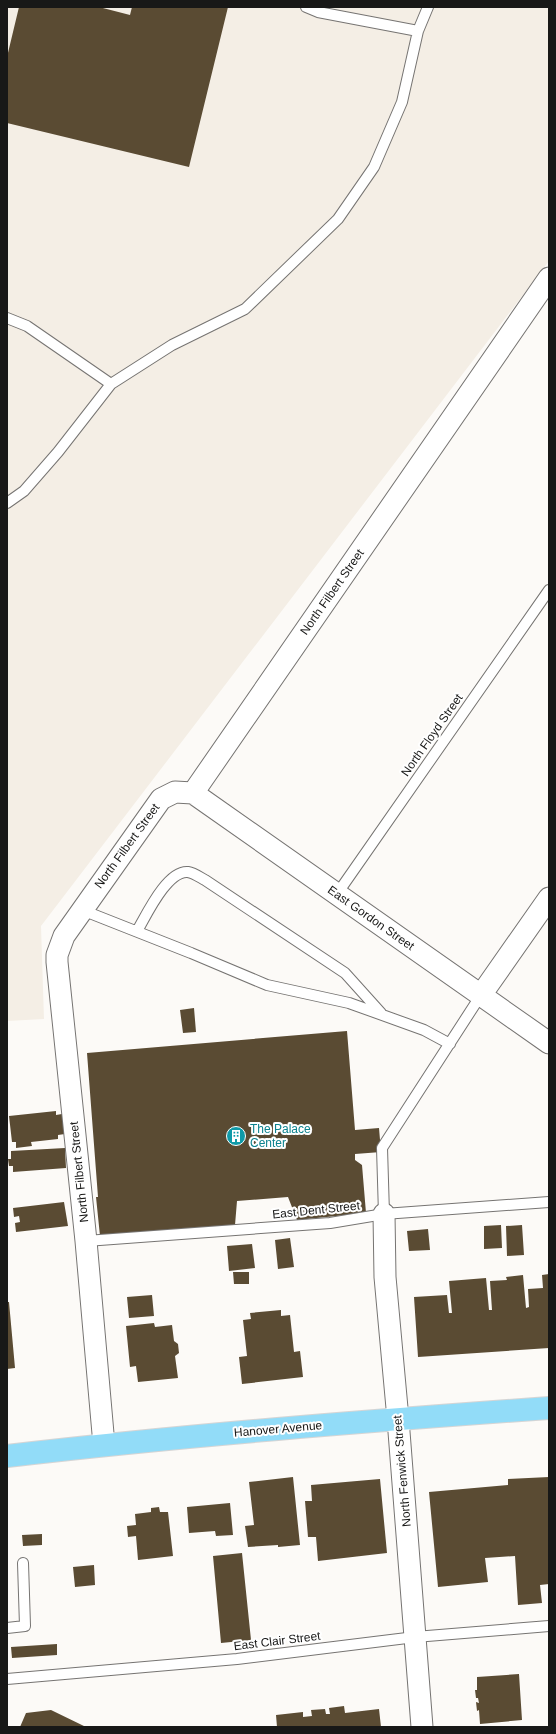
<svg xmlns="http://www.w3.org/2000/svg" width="556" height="1734" font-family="Arial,sans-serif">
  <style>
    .built { fill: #f4eee5 }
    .building { fill: #5a4b33 }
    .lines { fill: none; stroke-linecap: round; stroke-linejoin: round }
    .service-casing { stroke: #767472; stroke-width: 12 }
    .minor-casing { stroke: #767472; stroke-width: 23 }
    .primary-casing { stroke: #d5d5d5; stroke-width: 24 }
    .service { stroke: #fff; stroke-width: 10 }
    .minor { stroke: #fff; stroke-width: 21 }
    .primary { stroke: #92dcf8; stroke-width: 22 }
    .labels { text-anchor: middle; stroke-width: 4; stroke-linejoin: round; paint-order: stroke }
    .street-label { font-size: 12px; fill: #181817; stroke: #fff }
    .culture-label { font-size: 12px; fill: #0d838f; stroke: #fff; text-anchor: start }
  </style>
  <rect width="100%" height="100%" fill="#fcfaf7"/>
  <path class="built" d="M7 7H549V261L41 926 44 1019 7 1021Z"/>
  <path class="building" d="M19 7H99L130 15 132 7H228L189 167 7 123V57Z
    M194 1008 196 1032 183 1033 180 1010Z
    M347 1031 355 1130 379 1128 381 1152 355 1154V1160L362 1165 366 1213 297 1220 288 1197 237 1201 235 1225 100 1236 96 1197H98L87 1053Z
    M56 1111V1115L62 1114 65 1134 58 1135V1139L31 1142 32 1146 16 1148V1142H12L9 1116Z
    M65 1148 66 1168 13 1172V1166H9L8 1159H11V1151Z
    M64 1202 68 1226 16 1232 15 1223 20 1222 19 1216 14 1217 13 1208Z
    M501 1225 502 1248 484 1249V1226Z
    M522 1225 524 1255 507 1256 506 1226Z
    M428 1229 430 1250 409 1251 407 1231Z
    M290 1238 294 1267 278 1269 275 1240Z
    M252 1244 255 1268 229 1271 227 1246Z
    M233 1272H249V1284H234Z
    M549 1274V1348L418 1357 414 1297 447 1295 449 1313H452L449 1281 486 1278 489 1310H492L490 1281 507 1280 506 1277 523 1275 526 1308 529 1307 528 1289 543 1288 542 1275Z
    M152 1295 154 1316 129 1318 127 1297Z
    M7 1302H9L15 1368 7 1369Z
    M281 1310V1316L290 1315 294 1352 300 1351 303 1377 242 1384 239 1357 247 1356 243 1320 251 1319 250 1313Z
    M154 1323 155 1327 172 1325 174 1341 178 1344 179 1353 175 1356 178 1378 138 1382 136 1366 130 1367 126 1326Z
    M293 1477 300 1545 278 1547V1545L248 1547 245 1526 254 1525 249 1482Z
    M549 1477V1584L540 1585 542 1603 518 1605 515 1556 485 1558 488 1582 438 1587 429 1492 508 1485V1479Z
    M380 1479 387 1553 318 1561 316 1537H308L305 1501H312L311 1485Z
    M230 1503 233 1535 216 1536 215 1531 189 1533 187 1507Z
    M159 1507 160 1512H168L173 1556 138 1560 136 1536 128 1537 127 1526 136 1525 135 1514 151 1512V1508Z
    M42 1534V1545L23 1546 22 1535Z
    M242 1553 251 1640 221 1643 213 1556Z
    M94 1565 95 1585 75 1587 73 1567Z
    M57 1644V1655L12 1658 11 1647Z
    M519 1674 522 1720 480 1724 479 1710 477 1711 476 1702 479 1703 478 1698H476L475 1690H477V1677Z
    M344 1706 345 1713 379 1709 381 1727H277L276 1715 303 1712V1717L312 1716 311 1710 325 1709 326 1714H330L329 1708Z
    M51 1710 86 1727H20L26 1713Z"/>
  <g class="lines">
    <g class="service-casing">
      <path id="service" d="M306 7 318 12 418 31
        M7 318 27 326 111 384
        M7 503 24 491 58 452 111 384 172 345 245 309 338 219 374 167 402 102 418 31 428 7
        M337 894 549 590
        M82 910 191 953 267 985 349 1003 424 1030 450 1044
        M137 931C146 916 167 870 188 872 194 873 201 878 205 880L345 973 381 1013
        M384 1214 382 1148 481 995
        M86 1241 330 1223 384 1214 549 1202
        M7 1628 25 1626 23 1563
        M7 1679 237 1659 415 1637 549 1626"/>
    </g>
    <g class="minor-casing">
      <path id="minor" d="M193 793 549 278
        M481 995 549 898
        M384 1214 385 1277 398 1419 422 1727
        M104 1445 86 1241 57 962V955L64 936 161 799 175 792 193 793 549 1043"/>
    </g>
    <g class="primary-casing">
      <path id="primary" d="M7 1456C187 1435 368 1421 549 1408"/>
    </g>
    <use href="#service" class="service"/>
    <use href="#minor" class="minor"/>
    <use href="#primary" class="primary"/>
  </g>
  <defs>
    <g id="building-disc" transform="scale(1)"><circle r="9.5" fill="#0f9aa8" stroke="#fff"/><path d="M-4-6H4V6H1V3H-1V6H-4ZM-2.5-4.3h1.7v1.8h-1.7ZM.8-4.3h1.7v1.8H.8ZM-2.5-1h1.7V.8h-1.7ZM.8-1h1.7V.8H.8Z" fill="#fff"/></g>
  </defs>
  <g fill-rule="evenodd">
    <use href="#building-disc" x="236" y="1136"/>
  </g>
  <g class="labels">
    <g class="street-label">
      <text transform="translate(332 592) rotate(-55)" y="4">North Filbert Street</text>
      <text transform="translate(432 735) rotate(-55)" y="4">North Floyd Street</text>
      <text transform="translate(127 846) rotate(-54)" y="4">North Filbert Street</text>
      <text transform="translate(371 918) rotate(35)" y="4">East Gordon Street</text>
      <text transform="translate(79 1172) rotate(-96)" y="4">North Filbert Street</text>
      <text transform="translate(316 1210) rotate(-6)" y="4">East Dent Street</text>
      <text transform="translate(278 1429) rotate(-5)" y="4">Hanover Avenue</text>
      <text transform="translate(402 1471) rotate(-95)" y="4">North Fenwick Street</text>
      <text transform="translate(277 1641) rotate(-7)" y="4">East Clair Street</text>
    </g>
    <g class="culture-label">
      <text x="250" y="1133">The Palace<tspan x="250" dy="14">Center</tspan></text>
    </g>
  </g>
  <rect width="556" height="1734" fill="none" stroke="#181817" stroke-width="16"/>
</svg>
